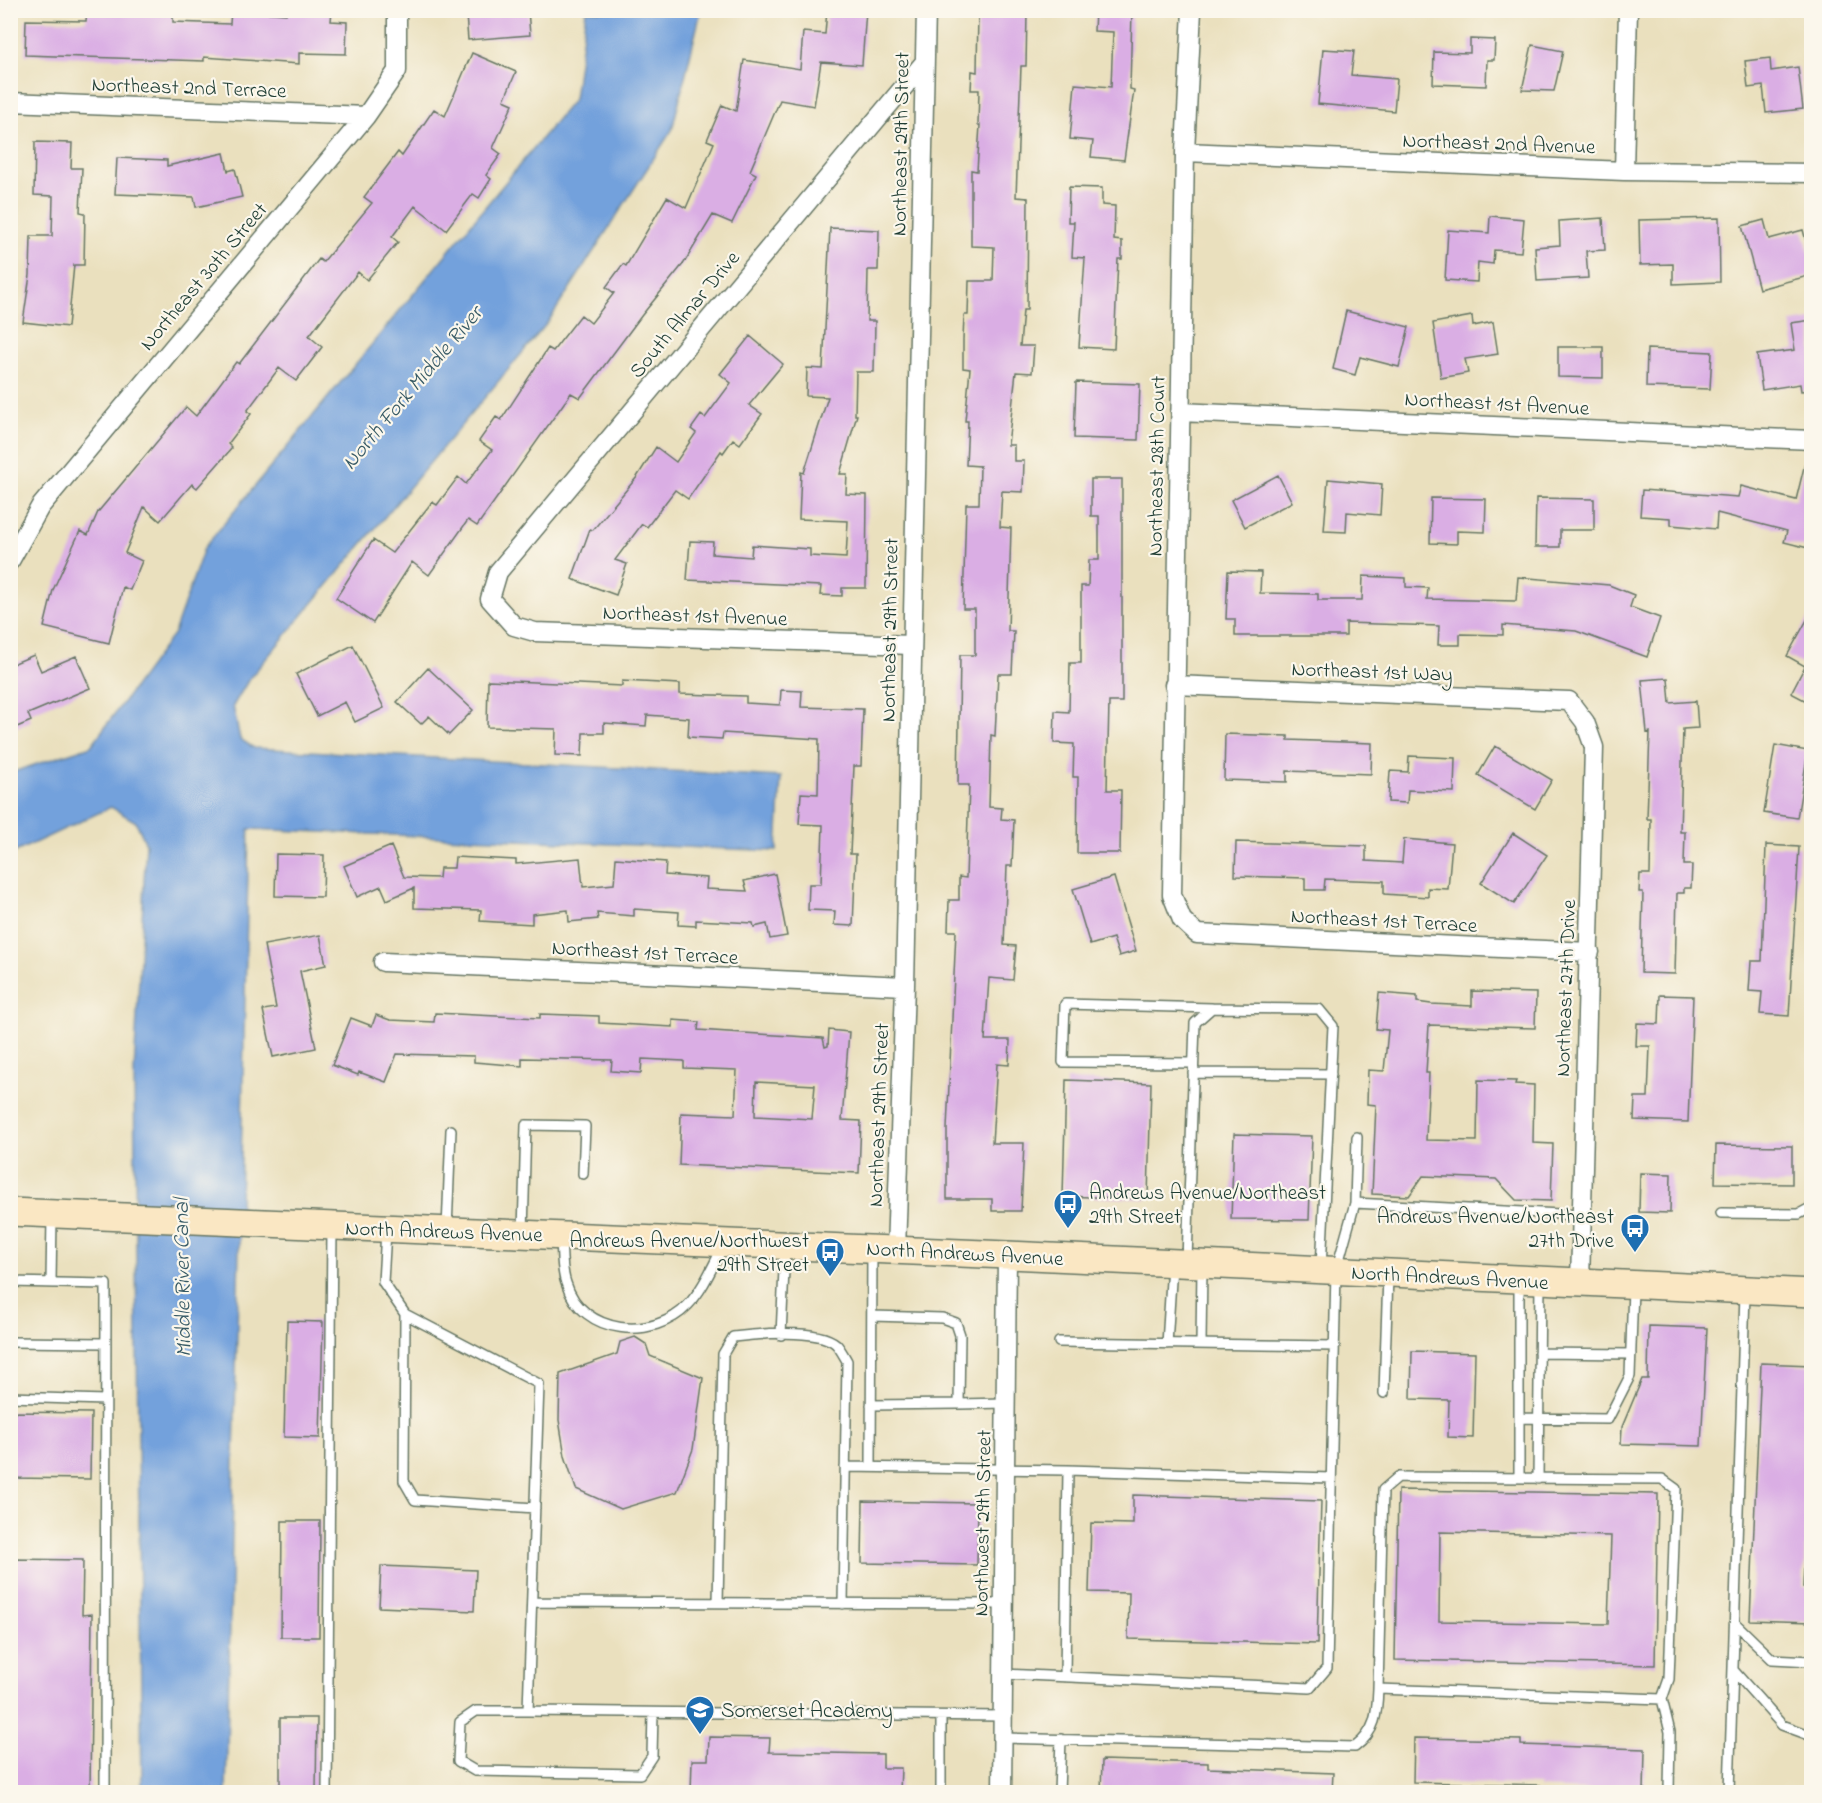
<svg xmlns="http://www.w3.org/2000/svg" width="1822" height="1803" font-family="'Indie Flower',sans-serif">
  <style>
    .water { fill: #73a1dc; stroke: #496f88; stroke-width: 1.5 }
    .building { fill: #daaee4; fill-rule: evenodd }
    .lines { fill: none; stroke-linecap: round; stroke-linejoin: round }
    .lane-casing { stroke: #667664; stroke-width: 12 }
    .street-casing { stroke: #667664; stroke-width: 21 }
    .secondary-casing { stroke: #667664; stroke-width: 30 }
    .lane { stroke: #fff; stroke-width: 9 }
    .street { stroke: #fff; stroke-width: 18 }
    .secondary { stroke: #fae7c3; stroke-width: 27 }
    .labels { text-anchor: middle; stroke-width: 4.5; stroke-linejoin: round; paint-order: stroke }
    .street-label { font-size: 21px; fill: #1f3d34; stroke: #fbf7ec }
    .poi-label { font-size: 21px; fill: #1f3d34; stroke: #fbf7ec; text-anchor: start }
    .water-label { font-size: 22px; font-style: italic; fill: #385b66; stroke: #fbf7ec }
  </style>
  <rect width="100%" height="100%" fill="#fbf7ec"/>
  <filter id="ink" filterUnits="userSpaceOnUse"><feTurbulence type="fractalNoise" baseFrequency=".0167" numOctaves="2"/><feDisplacementMap in="SourceGraphic" scale="12" xChannelSelector="R" yChannelSelector="G"/><feConvolveMatrix kernelMatrix="1 2 1 2 8 2 1 2 1" color-interpolation-filters="sRGB"/></filter>
  <filter id="wash" filterUnits="userSpaceOnUse"><feTurbulence type="fractalNoise" baseFrequency=".008" numOctaves="4" result="noise"/><feDisplacementMap in="SourceGraphic" scale="24" xChannelSelector="R" yChannelSelector="G"/><feGaussianBlur stdDeviation="1.35" result="paint"/><feColorMatrix in="noise" values="0 0 0 0 0 0 0 0 0 0 0 0 0 0 0 0 0 1.4 0 .05"/><feComposite in="paint" operator="in"/></filter>
  <g filter="url(#wash)">
    <rect width="100%" height="100%" fill="#eae0be"/>
    <path class="water" d="M586 11H701L672 130 548 322 249 679 233 706 240 739 254 748 781 777 777 851 249 829 226 1792H142L134 1073 146 844 136 822 111 807 11 854 10 773 91 746 174 633 204 548 574 99Z"/>
    <g id="blocks">
      <path class="building" d="M87 10H173V22L230 24 231 10 286 14V10H332L331 21 347 22 346 54 299 53V64L204 57V61L25 55 26 20 86 21Z
        M490 10H528L530 35 468 40 466 15 490 13Z
        M827 10H866L862 65 821 62 814 106 780 100 750 171 756 174 732 223 713 215 684 263 642 315 580 398 571 393 477 526 468 520 429 575 412 562 373 623 336 598 373 540 392 553 432 502 437 505 458 477 466 484 492 450 479 441 496 417 501 420 548 348 553 351 581 315 591 323 614 293 606 287 623 264 626 266 667 197 686 208 714 143 707 140 722 105 736 111 744 60 800 69 803 32 825 34Z
        M1095 10H1132L1130 89 1134 90 1124 160 1091 157 1093 141 1070 139 1075 84 1111 87 1113 32 1094 31Z
        M978 12 1027 13 1026 66H1021L1016 197 1028 198 1027 310H1023L1020 346H1034L1032 373 1016 372 1008 445H1014V461H1024L1023 492 1002 491 1000 527 1011 528 1008 631H1014L1012 674H998L995 736 991 735 989 807 1002 808 1001 819 1014 820 1012 866H1007L1004 945 1016 946 1013 980 989 978 985 1040H1010L1009 1065 997 1064 992 1143H1024L1021 1211H992V1199H947V1129L956 931H948L949 900H959V877L966 878 969 785H958L960 655H975V609H963L966 504H979L980 466 966 465 968 421H965L970 369 963 368V340L964 315H968L969 281H993L994 247 971 246V170L977 171 980 125H978L979 90H971L972 71 977 72Z
        M1470 39 1495 40 1494 60H1487L1486 86 1433 84 1434 52 1470 53Z
        M1532 45 1563 51 1554 91 1522 90Z
        M1323 49 1354 51 1351 75 1397 79 1394 111 1318 104Z
        M472 53 516 72 504 100 513 104 493 148 501 154 486 175 491 179 479 198 473 194 446 230 415 206 392 237 398 242 367 280 358 272 309 336 322 347 296 381 279 368 247 411 251 414 228 444 232 448 197 488 192 484 160 521 144 507 125 553 142 561 130 590 123 587 109 643 44 627 53 590 80 531 88 535 98 512 186 407 196 416 236 362 239 364 319 259 323 262 372 203 364 197 398 152 402 156 434 109 445 116Z
        M1770 58 1771 71 1798 67 1803 109 1766 113 1763 86 1748 88 1745 61Z
        M35 142 72 143 71 168H82L80 212 85 213 84 265H74L68 327 23 322 30 275 31 236H52L53 196 34 195Z
        M224 153 228 171 235 169 242 197 196 207 194 197 115 194 117 158 167 160V166Z
        M1069 187 1102 188V205L1115 206 1114 240 1122 241V259H1118L1114 349 1079 347 1085 258 1072 257 1074 222H1068Z
        M1490 216 1524 219 1521 252 1494 250 1493 264 1478 262 1477 282 1445 280 1448 230 1489 233Z
        M1603 218 1605 250 1586 251 1588 278 1537 281 1535 247 1560 245 1559 221Z
        M1719 218 1720 282 1673 284V264L1640 265 1639 220Z
        M1764 220 1769 239 1803 230 1812 263V275L1759 289 1742 226Z
        M830 228 879 230 878 270H868L867 321H875L874 372H856L855 415H857L840 474H847L846 494 867 495 866 588H842V596L820 595 821 586 687 580 690 541 713 542 712 554 751 557 752 545 810 549V556L846 558 848 521 799 519 801 472 804 473 828 397 806 396 807 368 823 369Z
        M1346 311 1409 327 1399 367 1360 357 1355 375 1333 369Z
        M1472 316 1473 326 1493 322 1498 354 1465 359 1468 373 1441 378 1433 323Z
        M1812 320V390L1801 391 1800 384 1762 390 1757 355 1795 350 1791 323Z
        M750 336 783 364 749 405 762 414 740 444 733 439 723 453 721 451 688 499 675 490 647 527 642 524 615 560 627 564 616 595 572 579 590 529 593 530 637 477 656 447 676 462 696 433 691 429 701 415 705 418 731 383 720 374Z
        M1558 347H1603V378L1558 377Z
        M1647 349 1712 352 1710 389 1646 387Z
        M1076 382 1140 384 1138 440 1074 438Z
        M1805 463 1812 464V549L1784 542 1787 531 1717 513 1716 529 1671 525V518L1640 516 1642 490 1738 497 1741 486 1796 500Z
        M1278 475 1292 502 1245 527 1231 500Z
        M1091 479H1122V702H1109L1107 790H1121L1120 853H1077L1078 777H1073L1074 744 1054 743 1055 711 1069 712 1070 663H1081V586H1088L1089 560H1099V516H1091Z
        M1328 479 1382 484 1380 515 1347 512 1346 532 1324 531Z
        M1431 498 1486 499 1485 532 1457 531V544L1430 543Z
        M1536 498 1594 499V530H1560V547H1535Z
        M1228 571 1261 572 1260 593 1318 594V600H1362L1363 576 1406 578V587L1428 588 1427 599 1516 601 1518 577 1609 585 1634 595 1630 607 1660 618 1647 657 1576 631 1503 625V635L1460 634V645H1438L1439 626 1346 623V636H1235V619H1226Z
        M1812 611V704L1791 693 1805 666 1787 656Z
        M353 645 384 708 355 722 345 702 317 716 296 674Z
        M34 655 41 671 76 656 90 688 28 714 31 721 10 730V665Z
        M428 668 473 710 449 735 429 716 421 724 397 702Z
        M1668 678 1670 703 1696 701 1698 728 1683 729 1680 832H1685L1684 865H1692L1691 888H1684V893H1677L1675 974 1641 973 1643 892H1639L1640 874H1650L1651 819H1647L1650 732 1647 733 1642 680Z
        M488 680 622 686V681L680 684V694L746 696V703L780 705 781 690 802 691 801 707 863 709 861 766H854L850 854H856L853 926 834 925 835 911 808 910 809 884H821L823 825 799 824 801 793 818 794 819 739 723 733 722 739 688 737 689 718 647 715 646 726 604 723V733H583L582 756 555 755 556 729 487 727Z
        M1225 734 1288 736V740L1372 743 1371 774 1287 771V782L1224 780Z
        M1775 745 1808 751 1797 818 1764 813Z
        M1495 746 1552 780 1535 809 1478 775Z
        M1409 756 1455 758 1454 792 1408 790 1407 803 1388 802 1390 771 1408 772Z
        M1513 833 1547 855 1514 904 1481 883Z
        M1404 839 1452 843 1448 889 1428 888V897L1384 894V881L1325 879 1324 890H1305V878L1235 876 1236 842 1366 846V861L1402 863Z
        M1766 845 1799 847 1789 1016 1760 1014 1762 992 1749 991 1751 961H1762Z
        M391 846 404 877 439 878 440 868H454L455 857 516 860V864L580 858 583 887 614 884 616 858 666 862 665 875 707 878 706 889 747 891 744 881 775 874 787 936 770 939 767 924 754 927 753 923 696 920V926L678 925 679 912 634 909V916L597 913 598 919 569 922 568 910 532 914V924L480 921 481 910 414 908V888L387 900 381 886 357 897 344 866Z
        M276 854 324 855 323 897 275 896Z
        M1114 877 1136 951 1119 956 1113 938 1090 945 1073 889Z
        M320 935 326 965 300 971 316 1048 273 1057 263 1010 276 1008 264 945Z
        M1472 991 1536 993 1535 1028 1429 1025 1426 1073H1429L1426 1140 1477 1141 1478 1080 1516 1081 1515 1084 1534 1085 1533 1143 1553 1144 1551 1201 1516 1200 1496 1179 1423 1176 1409 1196 1372 1194 1376 1105 1367 1104 1368 1070 1384 1071 1388 1030 1376 1029 1379 993 1417 996V1002L1431 1004 1472 1006Z
        M1660 995 1693 996 1688 1122 1634 1120 1635 1097H1648L1650 1046H1636L1637 1023 1659 1024Z
        M435 1013 540 1018V1014L599 1016V1023L673 1027V1020L699 1022 698 1030 823 1038 825 1047 828 1046 829 1030 849 1032 842 1120 861 1121 859 1173 679 1165 681 1113 735 1115 737 1070 684 1068V1061L642 1059 641 1073 611 1071 612 1060 522 1058V1066L474 1062V1056L397 1054 386 1082 359 1072 358 1075 332 1065 351 1018 372 1026 376 1015 390 1020 434 1022ZM756 1082 815 1085 812 1119 755 1116Z
        M1066 1080 1151 1083 1148 1199 1063 1196Z
        M1234 1134 1312 1136 1309 1220 1231 1219Z
        M1716 1145 1792 1146V1184L1715 1183Z
        M1640 1173 1671 1174 1670 1213 1639 1212Z
        M287 1321 323 1322 320 1438 284 1437Z
        M1649 1326 1707 1328 1701 1446 1621 1444 1622 1427 1642 1379H1648Z
        M635 1337 646 1344 650 1356 703 1378 693 1449 677 1492 621 1509 576 1489 565 1456 559 1420 560 1374 617 1354 620 1342Z
        M1412 1351 1475 1353 1473 1438 1448 1437 1449 1400 1411 1399Z
        M1761 1363 1812 1365 1808 1472H1812V1525H1806L1803 1587 1812 1588V1622L1750 1620Z
        M10 1412 91 1413 90 1479 10 1478Z
        M1398 1490 1658 1494 1655 1665 1395 1660ZM1440 1532 1611 1536 1608 1624 1439 1621Z
        M1133 1495 1321 1501 1317 1644 1128 1639 1129 1593 1089 1592 1091 1523 1133 1524Z
        M863 1501 978 1503 977 1565 862 1563Z
        M282 1521H320L319 1637H281Z
        M10 1559 83 1560 82 1615 92 1614 90 1792H10Z
        M381 1566 476 1570 474 1611 379 1607Z
        M280 1718H317L316 1792H280Z
        M709 1737 770 1738 769 1752 883 1754V1768H901L900 1792H691L692 1760H708Z
        M1414 1738 1521 1740V1745L1645 1749 1644 1792 1539 1788 1540 1785 1413 1782Z
        M1102 1760 1208 1763V1768L1333 1773 1332 1792H1101Z"/>
    </g>
  </g>
  <g filter="url(#ink)">
    <use href="#blocks" fill-opacity="0" stroke="#667664" stroke-width="1.5"/>
    <g class="lines">
      <g class="lane-casing">
        <path id="lane" d="M1193 1063 1063 1062 1065 1004 1212 1008
          M1193 1073 1331 1074
          M1355 1203 1579 1215
          M1721 1213 1799 1214 1812 1207
          M447 1229 451 1130
          M386 1231 383 1282 405 1314 404 1481 415 1500 535 1508
          M523 1232 526 1125 585 1126 583 1174
          M561 1237C562 1252 561 1269 566 1283 582 1336 654 1341 688 1305 704 1288 713 1265 724 1245
          M1187 1260 1195 1023 1212 1008 1319 1009 1333 1026 1321 1268
          M10 1282 106 1284 105 1792
          M51 1282 52 1217
          M1519 1282V1478
          M405 1314 539 1384 528 1711 1002 1716
          M781 1335 785 1248
          M10 1342 105 1343
          M1059 1342 1335 1346
          M1167 1344 1172 1265
          M1201 1344 1202 1266
          M1539 1353 1631 1354
          M1384 1393 1388 1276
          M10 1397 105 1400
          M959 1404 1005 1403
          M871 1405 959 1404 960 1335 956 1323 942 1318 872 1316
          M1519 1418 1608 1419 1630 1376 1633 1288
          M845 1467 1068 1470
          M871 1467 872 1251
          M1538 1479 1540 1283
          M532 1602 1003 1604
          M718 1603 723 1354 733 1337C756 1334 818 1328 836 1344 840 1348 844 1356 847 1361L843 1604
          M1735 1623 1772 1659 1812 1661
          M1733 1670 1782 1725 1812 1736
          M1003 1674 1310 1688 1327 1668 1336 1271 1355 1203 1357 1137
          M1065 1676 1068 1470 1331 1478
          M1378 1689 1383 1490 1398 1477 1662 1479 1676 1489 1669 1679 1662 1699 1670 1732 1669 1792
          M528 1711H476L460 1722 458 1761 475 1771 640 1774 652 1756 653 1713
          M941 1717V1792
          M1002 1738 1355 1747C1376 1731 1377 1714 1378 1689L1662 1699
          M327 1792 332 1229
          M1059 1792 1061 1739
          M1729 1792 1745 1293"/>
      </g>
      <g class="street-casing">
        <path id="street" d="M1192 10 1185 152 1172 895 1182 920 1197 934 1590 952
          M10 102 366 116
          M1185 152 1624 171 1812 173
          M1624 171 1628 10
          M1180 412 1812 440
          M10 561 40 507 366 116 397 71V10
          M911 645 535 632 514 626 490 599 498 572 923 64
          M1174 685 1569 701 1585 722 1594 747 1580 1283
          M383 962 905 986
          M896 1250 905 986 926 10
          M1002 1792 1007 1255"/>
      </g>
      <g class="secondary-casing">
        <path id="secondary" d="M10 1212 1007 1255 1812 1293"/>
      </g>
      <use href="#lane" class="lane"/>
      <use href="#street" class="street"/>
      <use href="#secondary" class="secondary"/>
    </g>
  </g>
  <defs>
    <g id="bus-pin" transform="scale(1.5)"><path d="M0 17L-7.5 6A9.5 9.5 0 1 1 7.5 6Z" fill="#1f6fb2" stroke="#fbf7ec"/><path d="M-5-6H5V4H4V6H2V4H-2V6H-4V4H-5ZM-3.5-4V0h7V-4ZM-3.5 1.2v1.5H-2V1.2ZM2 1.2v1.5H3.5V1.2Z" fill="#fff"/></g>
    <g id="school-pin" transform="scale(1.5)"><path d="M0 17L-7.5 6A9.5 9.5 0 1 1 7.5 6Z" fill="#1f6fb2" stroke="#fbf7ec"/><path d="M0-5L7-2L0 1L-7-2ZM-4 1L0 2.5L4 1V4Q0 6-4 4Z" fill="#fff"/></g>
  </defs>
  <g fill-rule="evenodd">
    <use href="#bus-pin" x="1068" y="1204"/>
    <use href="#bus-pin" x="1635" y="1228"/>
    <use href="#bus-pin" x="830" y="1252"/>
    <use href="#school-pin" x="700" y="1710"/>
  </g>
  <g class="labels">
    <g class="street-label">
      <text transform="translate(189 87) rotate(2)" y="7">Northeast 2nd Terrace</text>
      <text transform="translate(1499 143) rotate(2)" y="7">Northeast 2nd Avenue</text>
      <text transform="translate(900 144) rotate(-89)" y="7">Northeast 29th Street</text>
      <text transform="translate(203 276) rotate(-50)" y="7">Northeast 30th Street</text>
      <text transform="translate(684 314) rotate(-50)" y="7">South Almar Drive</text>
      <text transform="translate(1497 403) rotate(3)" y="7">Northeast 1st Avenue</text>
      <text transform="translate(1156 466) rotate(-89)" y="7">Northeast 28th Court</text>
      <text transform="translate(695 615) rotate(2)" y="7">Northeast 1st Avenue</text>
      <text transform="translate(889 630) rotate(-89)" y="7">Northeast 29th Street</text>
      <text transform="translate(1372 671) rotate(2)" y="7">Northeast 1st Way</text>
      <text transform="translate(1384 920) rotate(3)" y="7">Northeast 1st Terrace</text>
      <text transform="translate(645 952) rotate(3)" y="7">Northeast 1st Terrace</text>
      <text transform="translate(1565 988) rotate(-88)" y="7">Northeast 27th Drive</text>
      <text transform="translate(878 1115) rotate(-88)" y="7">Northeast 29th Street</text>
      <text transform="translate(444 1231) rotate(2)" y="7">North Andrews Avenue</text>
      <text transform="translate(965 1253) rotate(3)" y="7">North Andrews Avenue</text>
      <text transform="translate(1450 1277) rotate(3)" y="7">North Andrews Avenue</text>
      <text transform="translate(982 1523) rotate(-89)" y="7">Northwest 29th Street</text>
    </g>
    <g class="poi-label">
      <text x="1089" y="1199">Andrews Avenue/Northeast<tspan x="1089" dy="24">29th Street</tspan></text>
      <text x="1614" y="1223" text-anchor="end">Andrews Avenue/Northeast<tspan x="1614" dy="24">27th Drive</tspan></text>
      <text x="809" y="1247" text-anchor="end">Andrews Avenue/Northwest<tspan x="809" dy="24">29th Street</tspan></text>
      <text x="721" y="1717">Somerset Academy</text>
    </g>
    <g class="water-label">
      <text transform="translate(411 387) rotate(-50)" y="8">North Fork Middle River</text>
      <text transform="translate(181 1278) rotate(-91)" y="8">Middle River Canal</text>
    </g>
  </g>
  <rect width="1822" height="1803" fill="none" stroke="#fbf7ec" stroke-width="36"/>
</svg>
